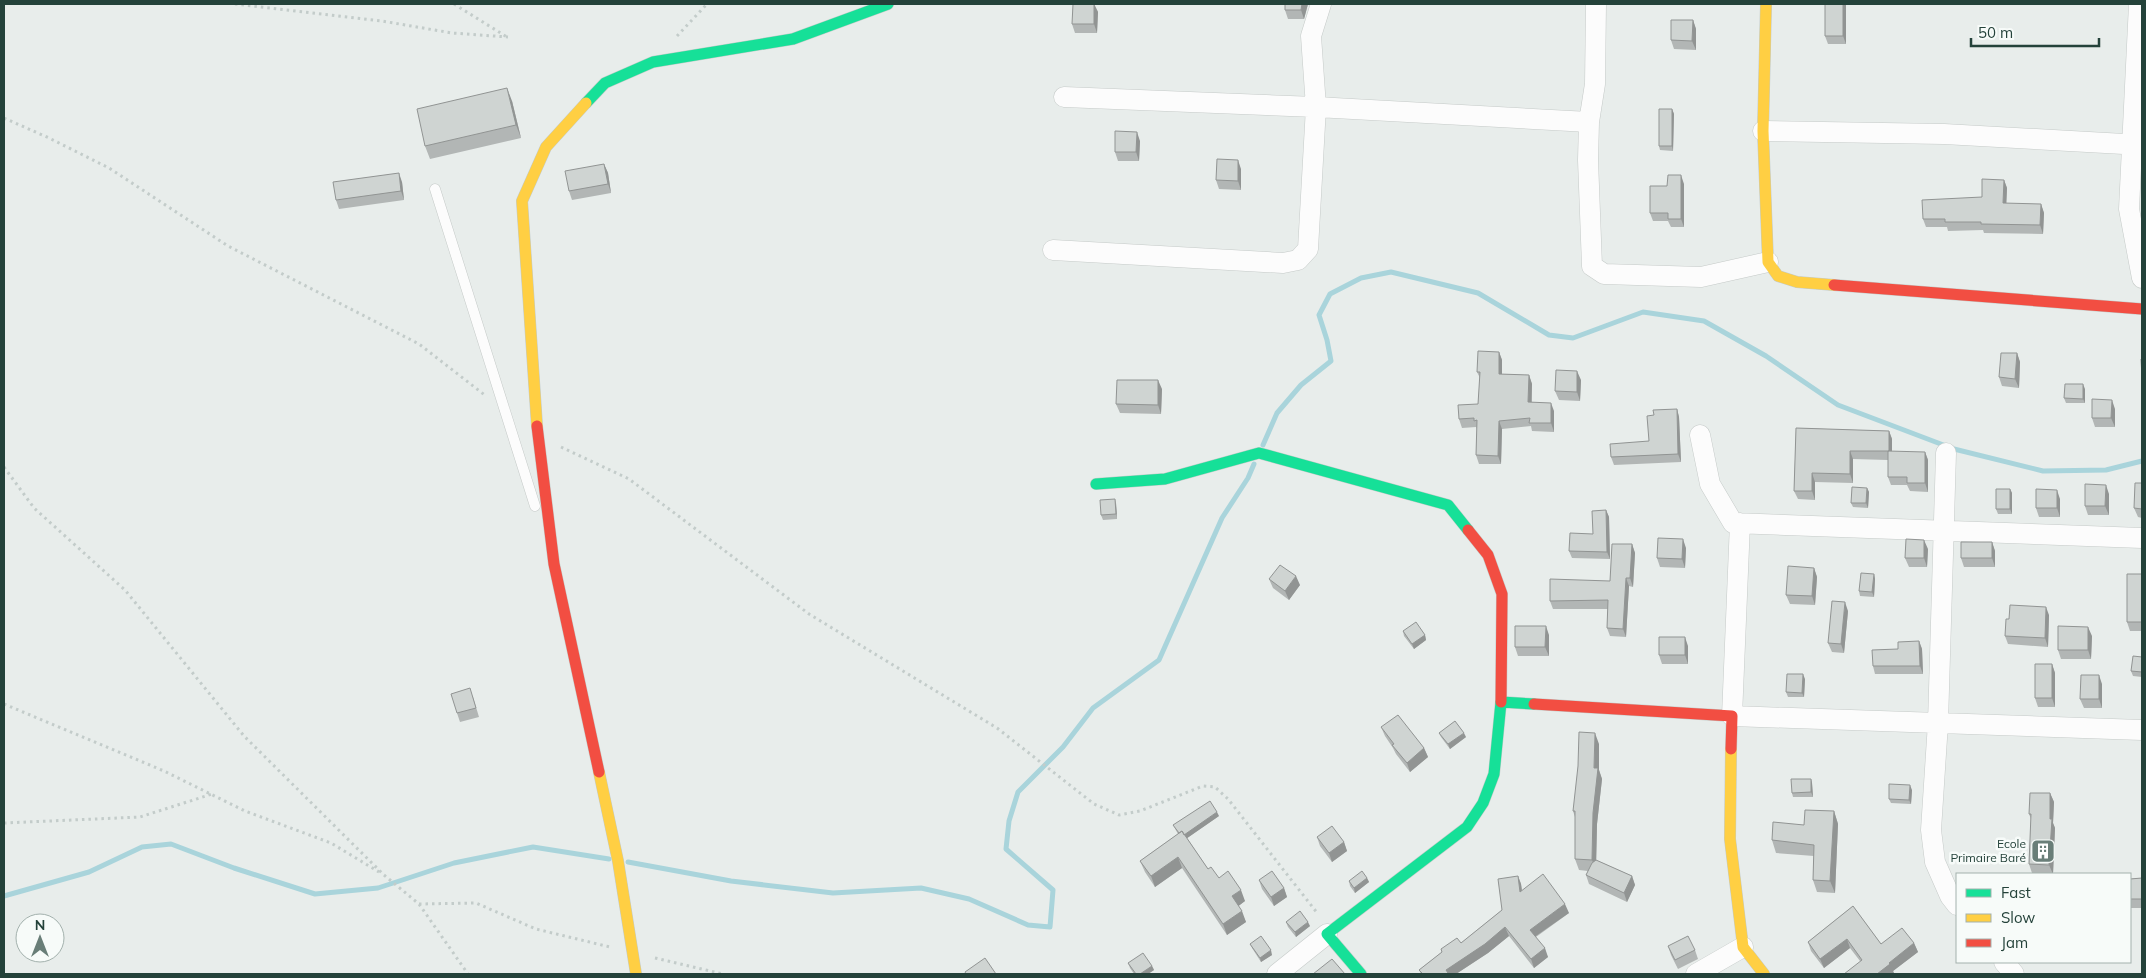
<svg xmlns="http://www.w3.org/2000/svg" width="2146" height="978" font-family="Mulish,sans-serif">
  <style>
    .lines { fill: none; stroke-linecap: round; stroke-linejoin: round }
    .stream { stroke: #a9d4db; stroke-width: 5 }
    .lane-casing { stroke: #c5cac8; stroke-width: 11 }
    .street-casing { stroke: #c5cac8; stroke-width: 21 }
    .fast-casing { stroke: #c3cbc8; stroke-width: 12 }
    .slow-casing { stroke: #c3cbc8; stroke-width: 12 }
    .jam-casing { stroke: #c3cbc8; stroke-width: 12 }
    .path { stroke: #c3ccca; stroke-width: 3; stroke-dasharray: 2.5 4; stroke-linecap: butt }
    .lane { stroke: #fcfcfc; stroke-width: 10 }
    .street { stroke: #fcfcfc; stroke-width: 20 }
    .fast { stroke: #16e098; stroke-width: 11 }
    .slow { stroke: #ffcf43; stroke-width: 11 }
    .jam { stroke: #f24e42; stroke-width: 11 }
    .wall { fill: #b2b6b5 }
    .shaded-wall { fill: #919493 }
    .building { fill: #cfd4d2; stroke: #919493 }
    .labels { text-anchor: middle; stroke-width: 5; stroke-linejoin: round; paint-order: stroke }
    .poi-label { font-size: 12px; fill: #24423a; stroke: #f7fbf9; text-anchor: end }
  </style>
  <rect width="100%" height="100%" fill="#e8edeb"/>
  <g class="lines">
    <path class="stream" d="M1263 445 1277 413 1301 385 1331 361 1327 340 1319 315 1330 294 1361 278 1391 272 1478 293 1549 335 1573 338 1643 312 1704 321 1766 356 1838 405 1954 449 2043 471 2106 470 2142 461
      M628 862 731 881 833 893 921 888 969 899 1028 925 1050 927 1053 890 1006 849 1009 821 1018 792 1063 747 1093 708 1159 660 1222 518 1248 478 1254 464
      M4 896 89 872 142 847 171 844 234 868 315 894 378 888 454 863 533 847 609 859"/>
    <g class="lane-casing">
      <path id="lane" d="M435 189 535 506"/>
    </g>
    <g class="street-casing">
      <path id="street" d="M1596 4 1595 84 1589 122 1588 160 1592 266 1604 274 1701 277 1768 262
        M2139 4 2129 209 2142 278
        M1064 97 1316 107 1589 122
        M1763 131 1944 134 2142 145
        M1053 250 1283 263 1298 260 1308 249 1316 107 1311 36 1321 4
        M1700 435 1710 484 1733 523 2142 538
        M1946 453 1938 723 1931 830 1935 862 1950 896 1957 905
        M1740 523 1732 716 2142 730
        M2004 962 2014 974
        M1277 974 1327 934
        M1696 974 1743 947"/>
    </g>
    <g class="fast-casing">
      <path id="fast" d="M586 103 605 83 653 62 793 39 888 4
        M1096 484 1165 479 1259 453 1448 505 1468 530
        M1361 974 1327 934 1467 827 1483 803 1494 774 1501 702 1534 704"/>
    </g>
    <g class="slow-casing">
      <path id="slow" d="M1766 4 1763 131 1768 262 1778 276 1797 282 1834 285
        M537 426 522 201 546 147 586 103
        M1731 749 1730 839 1743 947 1764 974
        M599 772 618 861 636 974"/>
    </g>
    <g class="jam-casing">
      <path id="jam" d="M1834 285 2142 309
        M537 426 554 564 599 772
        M1468 530 1488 555 1502 594 1501 702
        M1534 704 1732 716 1731 749"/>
    </g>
    <path class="path" d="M235 4 382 21 452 33 508 37
      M454 4 507 37
      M677 36 707 4
      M4 118 49 138 109 168 228 246 419 344 486 396
      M561 447 629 479 809 614 997 728 1094 804 1119 815 1140 811 1203 786 1215 787 1228 799 1318 914
      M4 467 34 508 125 590 244 736 384 875
      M4 704 164 771 245 811 331 843 379 872
      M4 823 140 817 212 794
      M384 875 419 904 468 974
      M419 904 476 903 536 929 610 947
      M655 958 723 974"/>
    <use href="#lane" class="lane"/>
    <use href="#street" class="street"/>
    <use href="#fast" class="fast"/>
    <use href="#slow" class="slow"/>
    <use href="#jam" class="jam"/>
  </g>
  <path class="wall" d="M1094 4 1098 12 1097 33H1075L1072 24Z
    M1285 4H1308L1304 19H1288L1285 10Z
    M1825 4H1846V44H1828L1825 36Z
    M1693 20 1696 29V50L1674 49 1671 40Z
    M512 101 521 138 430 159 425 146Z
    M1672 109 1674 114 1673 151 1660 150 1659 146Z
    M1140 141 1139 161H1118L1115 152Z
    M604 164 608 173 611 193 572 200 569 191Z
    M1241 169V190L1219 189 1216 180Z
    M2004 180 2007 188 2006 204H2041L2044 213 2043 234 1984 233 1983 230 1948 231 1947 227H1926L1923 219 1982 197Z
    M402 182 404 200 339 209 336 200Z
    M1684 184V227H1671L1668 221H1653L1650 213 1667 186Z
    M1499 352 1502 360V374L1529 375 1532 384V402L1554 411V432L1532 431 1531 426 1502 429 1501 464H1479L1476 455 1477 429 1476 427 1462 428 1459 419 1478 404 1480 378 1477 372Z
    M2017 353 2020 362 2019 388 2002 386 1999 377Z
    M1581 380 1580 401 1559 400 1555 391Z
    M1162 389 1161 414 1120 413 1116 404Z
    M2085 389V403H2066L2064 398Z
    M1677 409 1679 417 1681 462 1614 465 1611 457 1649 441 1654 415Z
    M2115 409V427H2095L2092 418Z
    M1796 428 1889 431 1892 439V452H1925L1928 460V492L1910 491 1907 485H1891L1888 477V460L1853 459V483L1815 482V500L1798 499 1794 491Z
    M2142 483V518L2138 517 2134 508Z
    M1867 488 1869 492 1868 508 1853 507 1851 503Z
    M2010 489 2012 493V514H1998L1996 509Z
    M2109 494V515H2088L2085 506Z
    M2060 499V517H2039L2036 508Z
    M1116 503 1117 519 1103 520 1101 515Z
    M1606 510 1609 517 1610 559 1572 558 1569 551 1593 534Z
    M1992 542 1995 551V567H1964L1961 558Z
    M1632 544 1635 553 1633 587 1629 586 1626 637 1610 636 1607 628 1608 609H1553L1550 601 1610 581Z
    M1686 548 1685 568 1660 567 1657 558Z
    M1928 549 1927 567H1909L1905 558Z
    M1814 568 1817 577 1815 605 1790 604 1786 595Z
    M1874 574 1875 579 1874 597 1860 596 1859 591Z
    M2142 574V631H2130L2127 622Z
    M1269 579 1300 585 1289 600 1273 588Z
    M1848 611 1844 653 1832 652 1828 643Z
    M2049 615 2048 647 2008 644 2005 636 2009 619Z
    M1403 631 1425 635 1426 640 1414 649 1404 636Z
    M1549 635V656H1518L1515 647Z
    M2092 636 2091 659H2061L2058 650Z
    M1919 641 1922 649 1923 674H1875L1873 666 1898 649Z
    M1688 646V664H1662L1659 655Z
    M2142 657V677L2133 676 2131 671Z
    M2052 664 2055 673V707H2038L2035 698Z
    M1805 679 1804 697H1788L1786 692Z
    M2102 684V708H2084L2080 699Z
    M473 697 479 717 460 722 457 713Z
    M1381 727 1424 748 1428 757 1410 772 1396 754 1393 748 1385 736Z
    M1439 733 1466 737 1450 749 1441 737Z
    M1599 744V770L1602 779 1597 824 1596 860 1632 876 1635 885 1627 902 1589 884 1586 875 1588 871 1579 870 1575 859V817L1573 811Z
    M1811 779 1812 783 1813 797H1793L1792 793Z
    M1912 790 1911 804 1891 803 1889 799Z
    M2050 793 2054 802 2053 823 2055 828 2053 874 2032 873 2029 864 2031 819 2029 814Z
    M1834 811 1838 824 1835 893 1817 892 1813 880 1814 856 1776 853 1772 840Z
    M1219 816 1187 838 1208 869 1245 901 1238 906 1246 922 1227 935 1182 868 1155 887 1145 872 1140 861 1178 834 1173 825Z
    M1317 837 1344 842 1347 851 1332 862 1320 846Z
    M1518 876 1521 884 1522 890 1569 913 1536 937 1548 957 1534 968 1509 936 1488 953 1456 974H1421L1419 970 1442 952 1441 949 1461 943 1502 910Z
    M1367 878 1369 882 1355 893 1350 886 1349 881Z
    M2142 878V908H2130V879Z
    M1259 880 1284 888 1287 897 1274 906 1262 889Z
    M1853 906 1881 944 1914 943 1918 952 1893 971 1894 973 1860 961 1850 948 1824 968 1811 951 1808 942Z
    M1286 922 1310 926 1296 937 1288 927Z
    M1250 944 1272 955 1261 962 1252 948Z
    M1668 946 1695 950 1698 959 1678 969 1671 955Z
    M1128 963 1152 966 1154 970 1148 974H1134L1130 968Z"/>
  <path class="shaded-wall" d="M1094 4 1098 12 1097 33 1094 24Z
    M1302 4H1308L1304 19 1301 10Z
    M1843 4H1846V44L1843 36Z
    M1693 20 1696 29V50L1692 41Z
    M507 88 512 101 521 138 516 125Z
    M1672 109 1674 114 1673 151 1672 146Z
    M1137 132 1140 141 1139 161 1136 152Z
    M1238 160 1241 169V190L1238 181Z
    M604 164 608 173 611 193 608 184Z
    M399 173 402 182 404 200 401 191Z
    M1681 175 1684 184V227L1681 219Z
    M2004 180 2007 188 2006 212 2003 203Z
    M2041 204 2044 213 2043 234 2040 225Z
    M1499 352 1502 360V383L1499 374Z
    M2017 353 2020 362 2019 388 2015 379Z
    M1577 371 1581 380 1580 401 1577 392Z
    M1529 375 1532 384 1531 410 1528 402Z
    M1158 380 1162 389 1161 414 1158 405Z
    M2083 384 2085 389V403L2083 399Z
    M2112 400 2115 409V427L2111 418Z
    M1551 403 1554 411V432L1551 423Z
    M1677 409 1679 417 1681 462 1678 454Z
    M1499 421 1502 429 1501 464 1498 456Z
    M1889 431 1892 439V460L1889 451Z
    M1850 451 1853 459V483L1850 474Z
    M1925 452 1928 460V492L1925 483Z
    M1812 473 1815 482V500L1812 491Z
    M2106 485 2109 494V515L2105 506Z
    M1867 488 1869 492 1868 508 1866 503Z
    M2010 489 2012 493V514L2010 509Z
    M2057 490 2060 499V517L2057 508Z
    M1115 499 1116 503 1117 519 1116 514Z
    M1606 510 1609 517 1610 559 1607 552Z
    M1683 539 1686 548 1685 568 1682 559Z
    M1924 540 1928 549 1927 567 1924 558Z
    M1992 542 1995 551V567L1992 558Z
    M1632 544 1635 553 1633 587 1630 578Z
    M1814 568 1817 577 1815 605 1812 596Z
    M1874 574 1875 579 1874 597 1872 592Z
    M1296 576 1300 585 1289 600 1285 591Z
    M1626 578 1629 586 1626 637 1623 629Z
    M1845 602 1848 611 1844 653 1841 644Z
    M2046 607 2049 615 2048 647 2045 638Z
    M1546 626 1549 635V656L1545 647Z
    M2088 627 2092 636 2091 659 2088 650Z
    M1425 635 1426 640 1414 649 1412 644Z
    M1685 637 1688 646V664L1685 655Z
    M1919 641 1922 649 1923 674 1920 666Z
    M2052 664 2055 673V707L2052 698Z
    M1803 674 1805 679 1804 697 1802 693Z
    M2099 675 2102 684V708L2099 699Z
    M1464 733 1466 737 1450 749 1448 744Z
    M1595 733 1599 744V770L1602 779 1597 824 1596 871 1592 860Z
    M1424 748 1428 757 1410 772 1407 763Z
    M1811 779 1812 783 1813 797 1811 792Z
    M1910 785 1912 790 1911 804 1909 800Z
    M2050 793 2054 802 2053 823 2055 828 2053 874 2049 865Z
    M1834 811 1838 824 1835 893 1830 881Z
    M1217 812 1219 816 1183 841 1181 837Z
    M1344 842 1347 851 1332 862 1329 853Z
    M1178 857 1182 868 1155 887 1151 876Z
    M1518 876 1521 884 1523 900 1520 892Z
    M1632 876 1635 885 1627 902 1624 893Z
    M1367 878 1369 882 1355 893 1354 888Z
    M1284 888 1287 897 1274 906 1271 897Z
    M1241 890 1245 901 1236 908 1232 896Z
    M1565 904 1569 913 1533 938 1530 930Z
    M1242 911 1246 922 1227 935 1223 924Z
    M1308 922 1310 926 1296 937 1295 932Z
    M1505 927 1509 936 1488 953 1456 974H1446V970Z
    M1847 939 1850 948 1824 968 1820 959Z
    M1914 943 1918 952 1893 971 1894 973 1892 974H1877L1889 963Z
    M1545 948 1548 957 1534 968 1531 959Z
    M1271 950 1272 955 1261 962 1260 958Z
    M1152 966 1154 970 1148 974H1140Z"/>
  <path class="building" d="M1073 4H1094V24H1072Z
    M1285 4H1302L1301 10H1285Z
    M1825 4H1843V36H1825Z
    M1671 20H1693L1692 41 1671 40Z
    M507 88 516 125 425 146 417 109Z
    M1659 109H1672V146H1659Z
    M1115 131 1137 132 1136 152H1115Z
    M1217 159 1238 160V181L1216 180Z
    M604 164 608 184 569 191 565 171Z
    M399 173 401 191 336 200 333 182Z
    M1668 175H1681V219H1668V213H1650V186H1667Z
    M1982 179 2004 180 2003 203 2041 204 2040 225 1981 224V222H1945V219H1923L1922 200 1982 197Z
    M1478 351 1499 352V374L1529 375 1528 402 1551 403V423H1529L1530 418 1499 421 1498 456 1476 455 1477 420 1474 421V418L1459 419 1458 405 1478 404 1480 372H1477Z
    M2001 353H2017L2015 379 1999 377Z
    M2141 359H2142V377Z
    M1556 370 1577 371V392L1555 391Z
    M1117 380H1158V405L1116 404Z
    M2065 384H2083V399L2064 398Z
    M2092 399 2112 400 2111 418H2092Z
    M1677 409 1678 454 1611 457 1610 444 1649 441 1647 416 1654 415 1653 410Z
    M1796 428 1889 431V451H1850V474L1812 473V491H1794Z
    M1888 451 1925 452V483H1907V477H1888Z
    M2135 483H2142V509L2134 508Z
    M2085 484 2106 485 2105 506H2085Z
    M1852 487 1867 488 1866 503H1851Z
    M1996 489H2010V509H1996Z
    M2036 489 2057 490V508H2036Z
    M1115 499 1116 514 1101 515 1100 500Z
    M1606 510 1607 552 1569 551 1570 533 1593 534 1592 511Z
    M1658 538 1683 539 1682 559 1657 558Z
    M1906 539 1924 540V558H1905Z
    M1961 542H1992V558H1961Z
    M1612 544H1632L1630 578H1626L1623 629 1607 628 1608 600 1550 601V579L1610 581Z
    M1280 565 1296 576 1285 591 1269 579Z
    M1788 566 1814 568 1812 596 1786 595Z
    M1861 573 1874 574 1872 592 1859 591Z
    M2127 574H2142V622H2127Z
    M1832 601 1845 602 1841 644 1828 643Z
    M2010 605 2046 607 2045 638 2005 636 2006 619H2009Z
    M1416 622 1425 635 1412 644 1403 631Z
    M1515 626H1546L1545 647H1515Z
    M2058 626 2088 627V650H2058Z
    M1659 637H1685V655H1659Z
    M1919 641 1920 666H1873L1872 650 1898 649V642Z
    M2133 656 2142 657V672L2131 671Z
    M2035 664H2052V698H2035Z
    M1787 674H1803L1802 693 1786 692Z
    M2081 675H2099V699H2080Z
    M470 688 476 708 457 713 451 694Z
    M1398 715 1424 748 1407 763 1392 745 1394 744 1381 727Z
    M1455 721 1464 733 1448 744 1439 733Z
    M1579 732 1595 733 1594 768H1598L1593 813 1592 860 1575 859V811H1573L1578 766Z
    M1791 779H1811V792L1792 793Z
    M1889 784 1910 785 1909 800 1889 799Z
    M2030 793H2050V819H2052L2049 865 2029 864 2031 814H2029Z
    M1210 801 1217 812 1184 835 1182 831 1179 833 1173 825Z
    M1805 810 1834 811 1830 881 1813 880 1814 845 1772 840 1773 822 1804 825Z
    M1332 826 1344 842 1329 853 1317 837Z
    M1182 831 1208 869 1211 867 1219 878 1228 871 1241 890 1232 896 1242 911 1223 924 1178 857 1151 876 1140 861Z
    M1596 860 1632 876 1624 893 1586 875 1592 863Z
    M1272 871 1284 888 1271 897 1259 880Z
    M1362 871 1367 878 1354 888 1349 881Z
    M1543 874 1565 904 1530 930 1545 948 1531 959 1505 927 1485 944 1446 970 1448 973 1446 974H1423L1419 970 1442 952 1441 949 1457 938 1461 943 1502 910 1498 879 1518 876 1520 892Z
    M2142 878V899H2130V879Z
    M1853 906 1881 944 1902 928 1914 943 1889 963 1890 964 1877 974H1844L1862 960 1847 939 1820 959 1808 942Z
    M1300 911 1308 922 1295 932 1286 922Z
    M1261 936 1271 950 1260 958 1250 944Z
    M1688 936 1695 950 1675 960 1668 946Z
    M1143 953 1152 966 1140 974H1136L1128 963Z
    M985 958 996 974H966L965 972Z
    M1332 959 1345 974H1313Z"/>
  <defs>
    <g id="building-square" transform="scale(1.25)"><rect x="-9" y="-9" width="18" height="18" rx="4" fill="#697e78" stroke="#f7fbf9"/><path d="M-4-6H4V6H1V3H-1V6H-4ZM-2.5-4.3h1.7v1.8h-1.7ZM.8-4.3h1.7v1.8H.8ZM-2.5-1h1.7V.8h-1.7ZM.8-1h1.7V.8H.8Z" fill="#fff"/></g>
  </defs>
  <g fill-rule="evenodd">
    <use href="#building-square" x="2043" y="851"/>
  </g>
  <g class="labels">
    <g class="poi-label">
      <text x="2026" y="848">Ecole<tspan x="2026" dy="14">Primaire Baré</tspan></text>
    </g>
  </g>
  <rect width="2146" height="978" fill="none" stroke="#24423a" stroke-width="10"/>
  <rect x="1956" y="873" width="175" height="90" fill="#f7fbf9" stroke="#a3b1ad"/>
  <rect x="1966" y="889" width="25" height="8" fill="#16e098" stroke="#a3b1ad"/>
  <text x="2001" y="898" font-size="15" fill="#24423a">Fast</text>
  <rect x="1966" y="914" width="25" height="8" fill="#ffcf43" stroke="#a3b1ad"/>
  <text x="2001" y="923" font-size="15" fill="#24423a">Slow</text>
  <rect x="1966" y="939" width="25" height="8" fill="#f24e42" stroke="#a3b1ad"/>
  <text x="2001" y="948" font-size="15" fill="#24423a">Jam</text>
  <g transform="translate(40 938)"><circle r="24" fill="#f7fbf9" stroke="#a3b1ad"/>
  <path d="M0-4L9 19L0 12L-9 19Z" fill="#697e78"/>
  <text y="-8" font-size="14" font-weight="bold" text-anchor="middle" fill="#24423a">N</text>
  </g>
  <path d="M1971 38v8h128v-8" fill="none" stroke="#24423a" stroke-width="2.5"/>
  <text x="1978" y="38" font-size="15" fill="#24423a" stroke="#f7fbf9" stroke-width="4" paint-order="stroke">50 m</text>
</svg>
